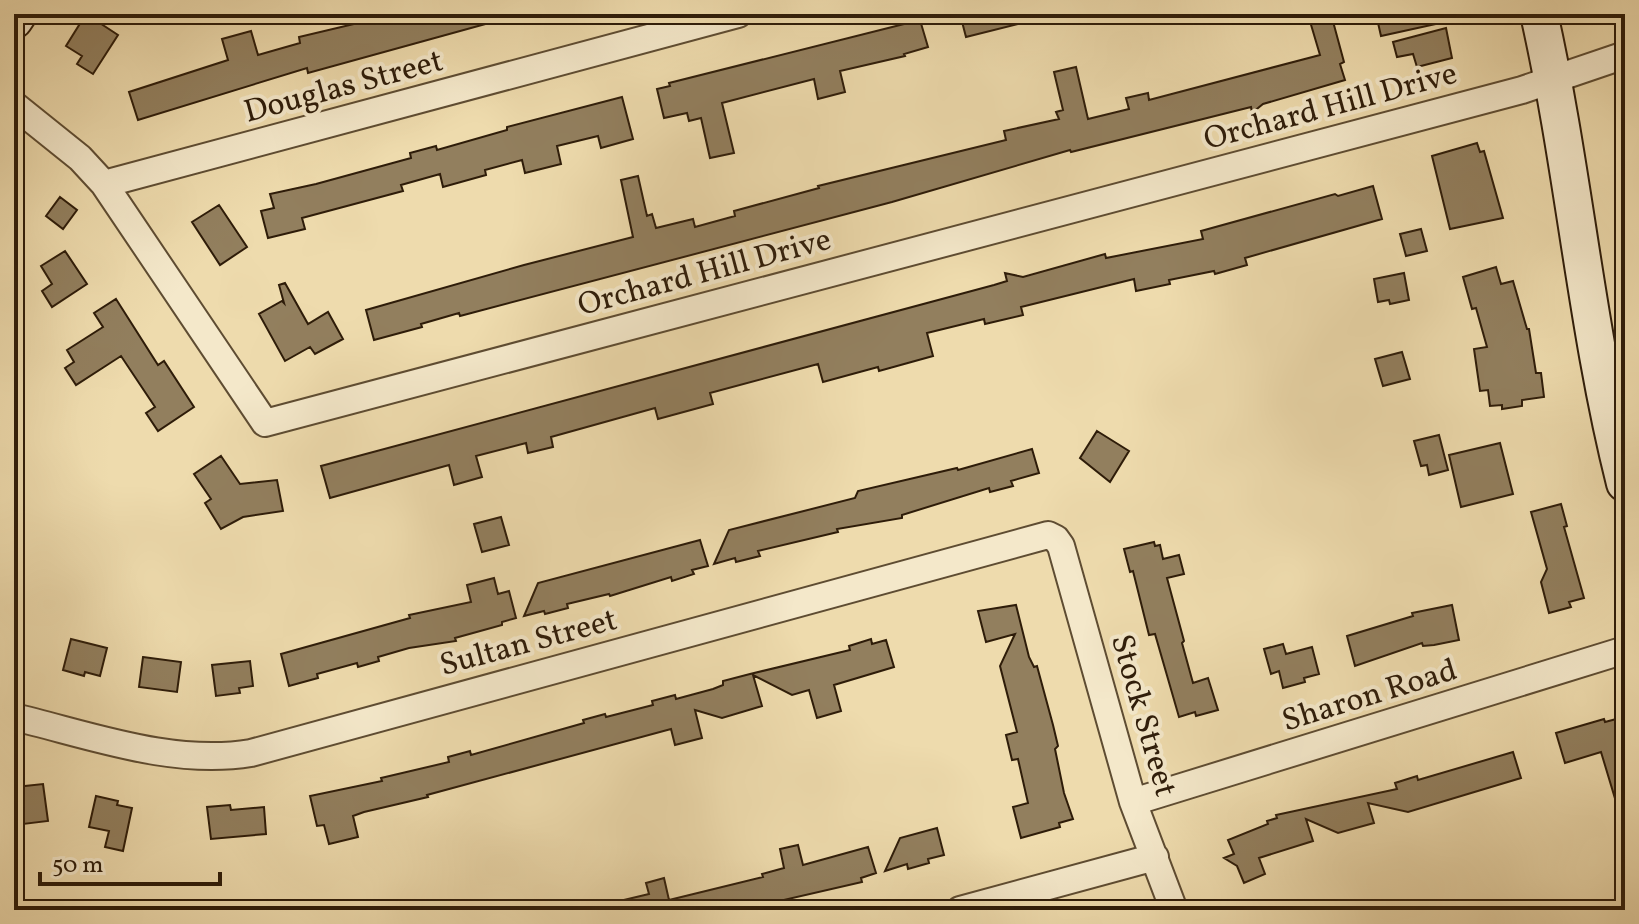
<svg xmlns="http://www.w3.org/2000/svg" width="1639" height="924" font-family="Vollkorn,serif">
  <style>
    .building { fill: #927f5e; stroke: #2e1c09; stroke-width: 2 }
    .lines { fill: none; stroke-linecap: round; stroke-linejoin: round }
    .street-casing { stroke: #5e4c32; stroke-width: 30 }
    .secondary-casing { stroke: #2e1c09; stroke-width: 40 }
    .street { stroke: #f4e8ca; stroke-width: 26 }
    .secondary { stroke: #f4e8ca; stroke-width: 36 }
    .labels { text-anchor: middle; stroke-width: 8; stroke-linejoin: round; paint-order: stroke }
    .street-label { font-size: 32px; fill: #2e1c09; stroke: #f4e8ca }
  </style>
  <rect width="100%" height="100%" fill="#eedbad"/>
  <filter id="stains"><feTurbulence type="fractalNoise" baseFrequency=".0025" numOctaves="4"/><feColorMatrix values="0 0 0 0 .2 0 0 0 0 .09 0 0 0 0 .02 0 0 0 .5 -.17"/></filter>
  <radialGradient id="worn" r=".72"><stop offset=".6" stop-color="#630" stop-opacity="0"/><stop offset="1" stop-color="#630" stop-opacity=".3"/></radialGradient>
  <path class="building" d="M86 14 118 35 93 74 77 64 82 56 66 46Z
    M396 14H499L500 20 308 73 307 68 138 120 129 92 228 60 222 39 251 31 258 55 300 43 299 37Z
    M960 14H1029L1030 21 966 37Z
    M1323 14H1331L1344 62 1340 64 1345 80 1263 104 1252 113 1251 107 1071 152 1070 150 892 202 460 316 459 313 421 324 422 327 374 340 366 310 524 265 633 237 621 180 638 176 647 216 652 214 656 228 693 219 695 227 735 216 734 211 819 188 818 186 1006 140 1004 131 1059 119 1056 112 1063 110 1054 72 1076 67 1088 119 1129 109 1126 98 1148 93 1149 100 1320 55 1309 18Z
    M1376 14H1444L1445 22 1381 36Z
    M920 20 928 47 904 54 905 56 840 71 845 92 818 99 814 79 722 103 734 153 710 158 701 118 689 121 687 113 664 118 657 89 670 86 669 83Z
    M1446 28 1452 58 1417 67 1413 54 1397 57 1393 42Z
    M622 97 633 139 601 148 598 136 557 146 561 164 525 173 522 160 485 170 486 175 443 187 440 174 401 185 403 191 302 218 305 229 268 238 261 211 274 208 270 194 316 184 411 158 410 153 436 146 437 150 507 130V127Z
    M1477 143 1480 152 1484 151 1503 218 1450 229 1432 156Z
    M1373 186 1382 219 1245 258 1247 265 1215 274 1214 271 1169 280 1170 284 1136 291 1134 279 1021 307 1023 315 985 324 984 319 927 333 933 356 879 371 878 367 823 382 818 364 710 393 713 404 658 419 655 408 551 437 553 447 528 453 526 443 476 456 482 477 454 485 449 465 330 498 321 466 994 285 1007 281 1005 273 1023 277 1105 254 1106 258 1203 239 1201 231 1335 194 1338 196Z
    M60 197 77 210 63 229 46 216Z
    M219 205 247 247 220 265 192 222Z
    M1421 229 1427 251 1406 256 1400 234Z
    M65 251 87 284 52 307 42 291 52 284 41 266Z
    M1496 267 1501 284 1513 281 1527 329H1529L1536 373H1541L1544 397 1522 400V406L1502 409V405L1490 406 1488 390 1480 391 1474 349 1487 347 1476 308 1472 309 1463 277Z
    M1404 273 1409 300 1390 304 1389 300 1378 302 1374 279Z
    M285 283 308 324 328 312 343 339 315 354 310 347 285 361 259 314 282 301 284 303 279 285Z
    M116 299 158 365 164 361 194 407 158 431 146 413 155 407 121 356 76 385 65 368 74 362 67 350 103 327 94 313Z
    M1402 352 1410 379 1383 386 1375 359Z
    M1097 431 1129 451 1110 482 1080 458Z
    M1439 435 1448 470 1429 475 1427 465 1421 466 1414 441Z
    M1500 443 1513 494 1461 507 1449 455Z
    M1032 449 1039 473 1011 481 1013 486 990 492 989 488 902 515V518L837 529 838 532 758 551 760 556 736 562 735 558 714 564 729 530 855 498 858 491 957 468 958 470Z
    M221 456 240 484 277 480 283 511 243 517 221 529 205 503 211 499 194 474Z
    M1561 504 1567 526 1564 527 1584 598 1569 602 1571 607 1549 613 1541 582 1547 569 1531 512Z
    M501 517 509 545 482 552 474 524Z
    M700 540 708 566 692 570 694 574 672 581 671 577 610 596 609 594 567 604 568 608 545 614 544 611 524 616 538 583Z
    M1154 542 1155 546 1160 545 1163 559 1179 555 1184 574 1167 578 1184 641 1182 643 1193 683 1208 678 1218 710 1196 716 1195 712 1179 717 1155 634 1149 635 1133 571 1130 572 1124 549Z
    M494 578 498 594 509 591 516 618 502 622V625L455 638 456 641 409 648 378 657 379 661 358 667 357 663 317 674 318 678 289 686 281 654 410 618 409 615 471 602 467 585Z
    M1016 605 1029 657 1034 667 1037 666 1053 725 1058 746 1055 749 1064 793 1073 819 1059 823 1060 827 1021 838 1013 807 1028 803 1018 759 1012 760 1006 735 1017 732 1000 666 1015 634 986 642 978 611Z
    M1452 605 1459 640 1434 645 1423 646 1422 643 1355 666 1347 636 1413 616 1412 613Z
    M71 639 107 648 100 676 85 672 84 676 63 670Z
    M871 639 872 644 886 640 894 667 834 685 841 711 817 718 809 690 792 695 753 675 762 706 722 718 695 710 702 738 675 745 671 729 427 795 428 797 364 812 353 816 358 837 329 844 324 825 317 826 310 796 382 781 381 778 449 762 448 757 470 751 471 755 584 723 583 720 605 714 606 717 653 705 652 701 675 695 676 699 713 689 723 685V681L750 674 850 650 849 646Z
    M1283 644 1286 654 1312 647 1319 674 1304 678 1305 682 1283 688 1279 671 1271 674 1264 649Z
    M143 657 181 662 177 692 139 687Z
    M250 661 253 686 239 688 240 693 216 696 212 665Z
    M1620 718 1625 735V814L1620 815 1601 752 1565 763 1556 733 1604 719 1605 722Z
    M1513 752 1521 778 1408 812 1368 803 1374 823 1338 833 1306 819 1313 841 1259 858 1265 874 1244 883 1237 866 1224 858 1234 854 1228 840 1268 824 1267 821 1277 818 1276 815 1397 789 1395 783 1417 776 1418 780Z
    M43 784 48 821 15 825 14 802 18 801 16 787Z
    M96 796 118 801 117 805 132 808 123 851 105 847 109 831 89 827Z
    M230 805 231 810 264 807 266 834 211 839 207 807Z
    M937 828 944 855 928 859 929 863 908 869 907 864 885 871 900 838Z
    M798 845 803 865 868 847 876 873 861 878 862 882 740 910H612L611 903 649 894 646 883 664 878 669 900 763 877 762 874 784 868 780 849Z"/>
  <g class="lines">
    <g class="street-casing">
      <path id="street" d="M14 105 80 158 104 184 265 423 1522 90 1625 55
        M104 184 738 14
        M14 717C90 735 172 766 251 753L1048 535 1056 539 1061 546 1133 802 1174 910
        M1133 802 1625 650
        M960 910 1155 857"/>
    </g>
    <g class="secondary-casing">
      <path id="secondary" d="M1539 14C1574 169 1586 329 1625 483
        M14 20 18 14"/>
    </g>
    <use href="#street" class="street"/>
    <use href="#secondary" class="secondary"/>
  </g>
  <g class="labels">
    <g class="street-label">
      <text transform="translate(343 85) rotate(-15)" y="11">Douglas Street</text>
      <text transform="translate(1330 105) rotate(-15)" y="11">Orchard Hill Drive</text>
      <text transform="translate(704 271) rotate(-15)" y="11">Orchard Hill Drive</text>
      <text transform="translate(528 641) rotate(-15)" y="11">Sultan Street</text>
      <text transform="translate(1369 694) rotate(-17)" y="11">Sharon Road</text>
      <text transform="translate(1145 715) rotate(74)" y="11">Stock Street</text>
    </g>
  </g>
  <rect width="1639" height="924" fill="none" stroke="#eedbad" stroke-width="48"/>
  <rect x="16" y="16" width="1607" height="892" fill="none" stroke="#2e1c09" stroke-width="4"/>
  <rect x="24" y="24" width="1591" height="876" fill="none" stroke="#2e1c09" stroke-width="2"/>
  <path d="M40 872v12h180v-12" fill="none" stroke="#2e1c09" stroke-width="4"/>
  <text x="52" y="872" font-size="24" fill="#2e1c09" stroke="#f4e8ca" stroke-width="6" paint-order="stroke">50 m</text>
  <rect width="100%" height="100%" filter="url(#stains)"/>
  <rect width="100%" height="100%" fill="url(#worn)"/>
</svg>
